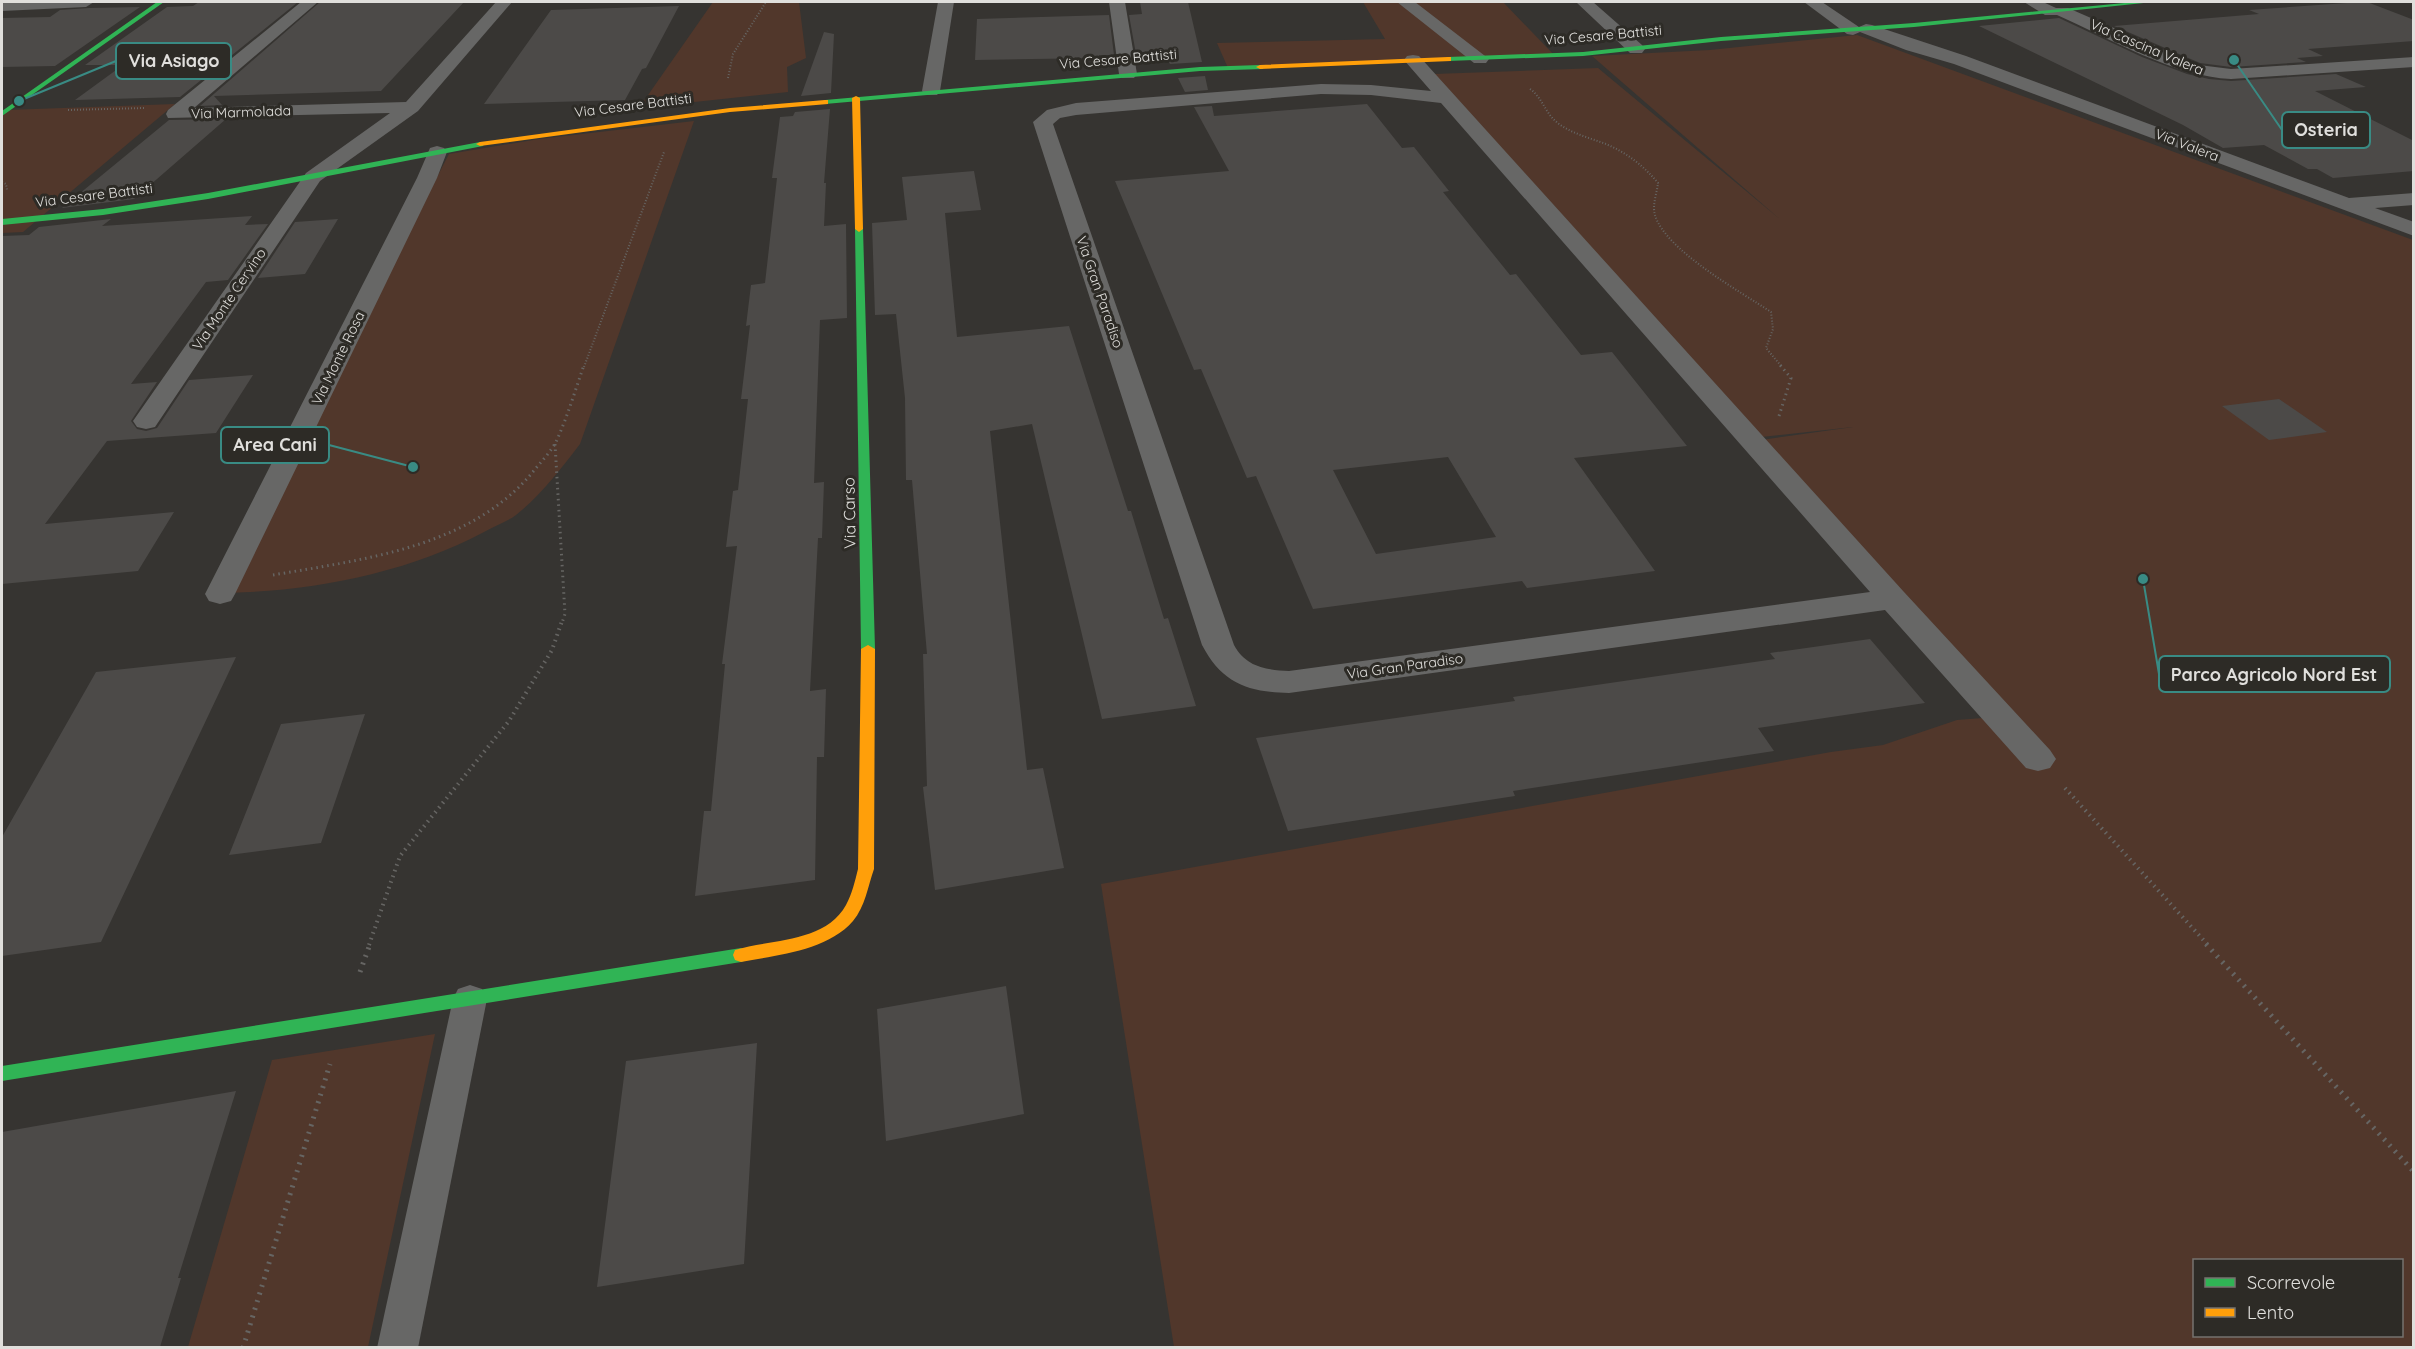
<svg xmlns="http://www.w3.org/2000/svg" width="2415" height="1349" font-family="Quicksand,sans-serif">
  <style>
    .green { fill: #51372b; fill-rule: evenodd }
    .building { fill: #4c4a48; fill-rule: evenodd }
    .lines { fill: none; stroke-linecap: round; stroke-linejoin: round }
    .path-far3 { stroke: #666563; stroke-width: 2; stroke-dasharray: 1 2; stroke-linecap: butt }
    .path-far2 { stroke: #666563; stroke-width: 3; stroke-dasharray: 1.5 4; stroke-linecap: butt }
    .path-far1 { stroke: #666563; stroke-width: 4; stroke-dasharray: 1.5 4.5; stroke-linecap: butt }
    .path { stroke: #666563; stroke-width: 5; stroke-dasharray: 2 6; stroke-linecap: butt }
    .lane { fill: #676766; fill-rule: evenodd }
    .street { fill: #676766; fill-rule: evenodd }
    .fast { fill: #30b455; fill-rule: evenodd }
    .slow { fill: #ff9f0a; fill-rule: evenodd }
    .labels { text-anchor: middle; stroke-width: 6; stroke-linejoin: round; paint-order: stroke }
    .far-street-label { font-size: 14px; fill: #e0dfdc; stroke: #2d2b26 }
    .street-label { font-size: 16px; fill: #e0dfdc; stroke: #2d2b26 }
    .leader { fill: none; stroke: #398b84; stroke-width: 2 }
    .callout-dot { fill: #398b84; stroke: #2d2b26; stroke-width: 2 }
    .callout { fill: #2d2b26; stroke: #398b84; stroke-width: 2 }
    .callout-label { font-size: 18px; text-anchor: middle; font-weight: bold; fill: #e0dfdc }
  </style>
  <rect width="100%" height="100%" fill="#363431"/>
  <path class="green" d="M713 2H799L806 58 787 67 788 92 639 108Z
    M1363 2H1503L1555 56 1228 68 1217 43 1385 39Z
    M1857 35 2413 240V1347H1174L1101 884 1831 752 1883 745 1957 720 1983 718 1761 440 1853 427 1761 437 1434 74 1598 68 1781 220 1592 56 1710 50ZM2194 1260H2402V1336H2194Z
    M175 104 23 232 2 233V114L7 110Z
    M694 121 580 444C560 470 541 495 516 515 507 522 494 526 484 532 405 574 309 592 221 593L449 154 539 139Z
    M435 1034 368 1347H188L272 1060Z"/>
  <path class="building" d="M199 2H298L180 97 75 100 123 65H85L167 7 193 6Z
    M320 2H464L381 91 214 96 222 105 200 106Z
    M1140 2H1188L1202 62 1170 64 1164 53 1136 54 1129 15 1142 14Z
    M2361 2H2367L2414 20V41L2308 49 2323 56 2297 58 2306 62 2231 67 2200 63 2114 26 2259 14 2249 10Z
    M679 6 646 68 642 69 625 100 484 104 551 10Z
    M140 7 55 66 2 67V18L50 17 60 10 89 8Z
    M1109 15 1114 55H1099V58L975 60 977 19Z
    M2059 18 2142 57 2187 74 2209 79 2231 81 2336 74 2366 87 2315 91 2414 141V171L2333 178 2317 169H2308L2264 145 2223 148 2183 125 1979 26Z
    M824 32 834 34 831 93 801 96Z
    M1205 76 1208 90 1185 92 1178 78Z
    M1367 104 1402 148 1414 147 1449 191 1443 192 1510 275 1516 274 1581 355 1612 352 1687 446 1574 458 1655 571 1527 588 1522 581 1313 609 1256 476 1247 478 1201 369 1194 370 1115 181 1229 171 1194 107 1212 106 1214 116ZM1448 457 1496 537 1376 554 1333 470Z
    M830 109 824 183H826L824 226 846 224 847 318 820 320 814 483 824 482 822 538H818L810 691 826 689 824 757H817L815 880 695 896 704 811H711L725 664H722L737 546 726 547 733 491 738 490 748 399H741L750 325 746 326 751 285 765 283 777 178H772L780 117 793 116 795 112Z
    M226 119 134 199 62 208 169 120Z
    M974 171 981 210 945 213 957 337 1069 326 1128 511H1131L1164 619 1168 618 1196 706 1102 719 1032 424 990 431 1027 770 1043 768 1064 868 935 890 923 787 927 786 923 654H927L912 480H906L905 398 896 314 875 315 872 223 907 220 902 177Z
    M252 216 245 225 268 224 228 280 206 282 131 384 157 382 131 421 137 429 146 431 157 428 189 380 253 375 216 433 107 441 45 524 174 512 138 571 2 584V236L29 235 39 227 111 219 102 226Z
    M338 219 305 274 258 278 295 222Z
    M2279 399 2327 432 2269 440 2222 406Z
    M1870 639 1925 703 1758 728 1774 751 1513 791 1515 796 1288 831 1256 738 1515 701 1513 697 1775 659 1770 653Z
    M236 657 101 942 2 956V837L96 672Z
    M365 714 321 843 229 855 281 724Z
    M1006 986 1024 1114 886 1141 877 1009Z
    M757 1043 744 1264 597 1287 626 1061Z
    M236 1091 178 1278H181L160 1347H2V1132Z"/>
  <g class="lines">
    <path class="path-far3" d="M728 78 733 54 766 2
      M1530 89C1543 98 1545 114 1559 124 1573 134 1590 138 1606 144 1627 153 1644 166 1658 183 1657 193 1652 205 1655 215 1665 250 1741 292 1771 312L1773 329 1766 348 1782 367
      M68 110 144 108
      M2 182 6 184 7 190
      M584 367 664 152"/>
    <path class="path-far2" d="M1779 416 1791 378 1780 365
      M555 444 565 614 562 623
      M273 575C366 559 474 547 536 468 543 460 551 451 556 442 567 418 575 391 584 365"/>
    <path class="path-far1" d="M2065 788 2208 945
      M369 945 400 856 509 721 552 650 562 621"/>
    <path class="path" d="M2206 944 2414 1172
      M360 972 370 944
      M243 1348 330 1064"/>
    <path class="lane" d="M470 985 482 989 487 999 418 1348H377L453 999 458 989Z"/>
    <path class="street" d="M2 2H94L86 7 2 11Z
      M301 2H318L194 108 406 102 496 2H512L418 111 320 181 155 427 146 429 137 427 133 421 306 173 390 113 168 118 166 114 168 110Z
      M938 2H954L940 91 937 95H925L922 91Z
      M1109 2H1125L1137 74 1134 78H1122L1119 74Z
      M1397 2H1415L1489 59 1486 63H1474Z
      M1576 2H1593L1642 45 1645 49 1642 53H1630Z
      M1804 2H1822L1859 27 1866 24 1872 25 1966 56 2349 198 2414 193V205L2375 208 2414 222V236L1954 64 1906 50 1860 32 1853 35 1847 34Z
      M2024 2H2043L2056 8H2068L2199 65 2231 69 2414 57V67L2231 79C2175 77 2109 38 2057 15H2045Z
      M1413 55 1419 56 1904 592 2050 750 2056 759 2050 768 2038 771 2026 768 1885 610 1289 693C1247 692 1222 683 1202 645L1033 122 1047 110 1076 103 1321 84 1371 85 1431 91 1404 60 1407 56ZM1321 94 1371 95 1441 103 1870 592 1289 671C1266 670 1246 667 1234 645L1053 124 1060 118 1076 115Z
      M437 146 444 148 447 152 437 178 235 594 231 601 220 604 209 601 205 594 417 178 430 148Z"/>
    <path class="fast" d="M157 2H164L2 116V111Z
      M2135 2H2153L1914 27 1721 41 1583 56 1448 61 1444 59 1448 57 1583 52 1721 37 1914 23Z
      M1260 65H1263V69L1200 71 825 104 821 102 825 100 1200 67Z
      M480 142 484 144 483 146 208 199 103 215 2 225V219L103 209 208 193Z
      M859 226 863 229 875 649 868 653 861 649 855 229Z
      M741 948 747 950 749 955 747 960 741 962 2 1081V1066Z"/>
    <path class="slow" d="M1448 57H1451V61L1260 69 1256 67 1260 65Z
      M856 96 860 98 863 229 859 232 855 229 852 98Z
      M825 100H828V104L730 112 480 146 476 144 480 142 730 108Z
      M868 645 875 649 874 869C868 886 865 907 853 921 827 951 777 955 741 962L735 960 733 955 735 950C770 939 825 943 846 905 852 894 855 881 858 869L861 649Z"/>
  </g>
  <g class="labels">
    <g class="far-street-label">
      <text transform="translate(1603 35) rotate(-5)" y="5">Via Cesare Battisti</text>
      <text transform="translate(2147 47) rotate(23)" y="5">Via Cascina Valera</text>
      <text transform="translate(1118 59) rotate(-5)" y="5">Via Cesare Battisti</text>
      <text transform="translate(633 105) rotate(-7)" y="5">Via Cesare Battisti</text>
      <text transform="translate(241 112) rotate(-2)" y="5">Via Marmolada</text>
      <text transform="translate(2187 145) rotate(21)" y="5">Via Valera</text>
      <text transform="translate(94 195) rotate(-7)" y="5">Via Cesare Battisti</text>
      <text transform="translate(1100 292) rotate(71)" y="5">Via Gran Paradiso</text>
      <text transform="translate(229 299) rotate(-56)" y="5">Via Monte Cervino</text>
      <text transform="translate(338 358) rotate(-64)" y="5">Via Monte Rosa</text>
      <text transform="translate(1405 666) rotate(-8)" y="5">Via Gran Paradiso</text>
    </g>
    <g class="street-label">
      <text transform="translate(849 513) rotate(-91)" y="6">Via Carso</text>
    </g>
  </g>
  <path class="leader" d="M19 101L116 61M2234 60L2282 130M413 467L329 445M2143 579L2159 674"/>
  <g class="callout-dot">
    <circle cx="19" cy="101" r="6"/>
    <circle cx="2234" cy="60" r="6"/>
    <circle cx="413" cy="467" r="6"/>
    <circle cx="2143" cy="579" r="6"/>
  </g>
  <g class="callout">
    <rect x="116" y="43" width="115" height="36" rx="6"/>
    <rect x="2282" y="112" width="88" height="36" rx="6"/>
    <rect x="221" y="427" width="108" height="36" rx="6"/>
    <rect x="2159" y="656" width="231" height="36" rx="6"/>
  </g>
  <g class="callout-label">
    <text x="174" y="67">Via Asiago</text>
    <text x="2326" y="136">Osteria</text>
    <text x="275" y="451">Area Cani</text>
    <text x="2274" y="681">Parco Agricolo Nord Est</text>
  </g>
  <rect width="2415" height="1349" fill="none" stroke="#e0dfdc" stroke-width="6"/>
  <rect x="2193" y="1259" width="210" height="78" fill="#2d2b26" stroke="#75736f" stroke-width="1.5"/>
  <rect x="2205" y="1278" width="30" height="9" fill="#30b455" stroke="#75736f" stroke-width="1.5"/>
  <text x="2247" y="1289" font-size="18" fill="#e0dfdc">Scorrevole</text>
  <rect x="2205" y="1308" width="30" height="9" fill="#ff9f0a" stroke="#75736f" stroke-width="1.5"/>
  <text x="2247" y="1319" font-size="18" fill="#e0dfdc">Lento</text>
</svg>
